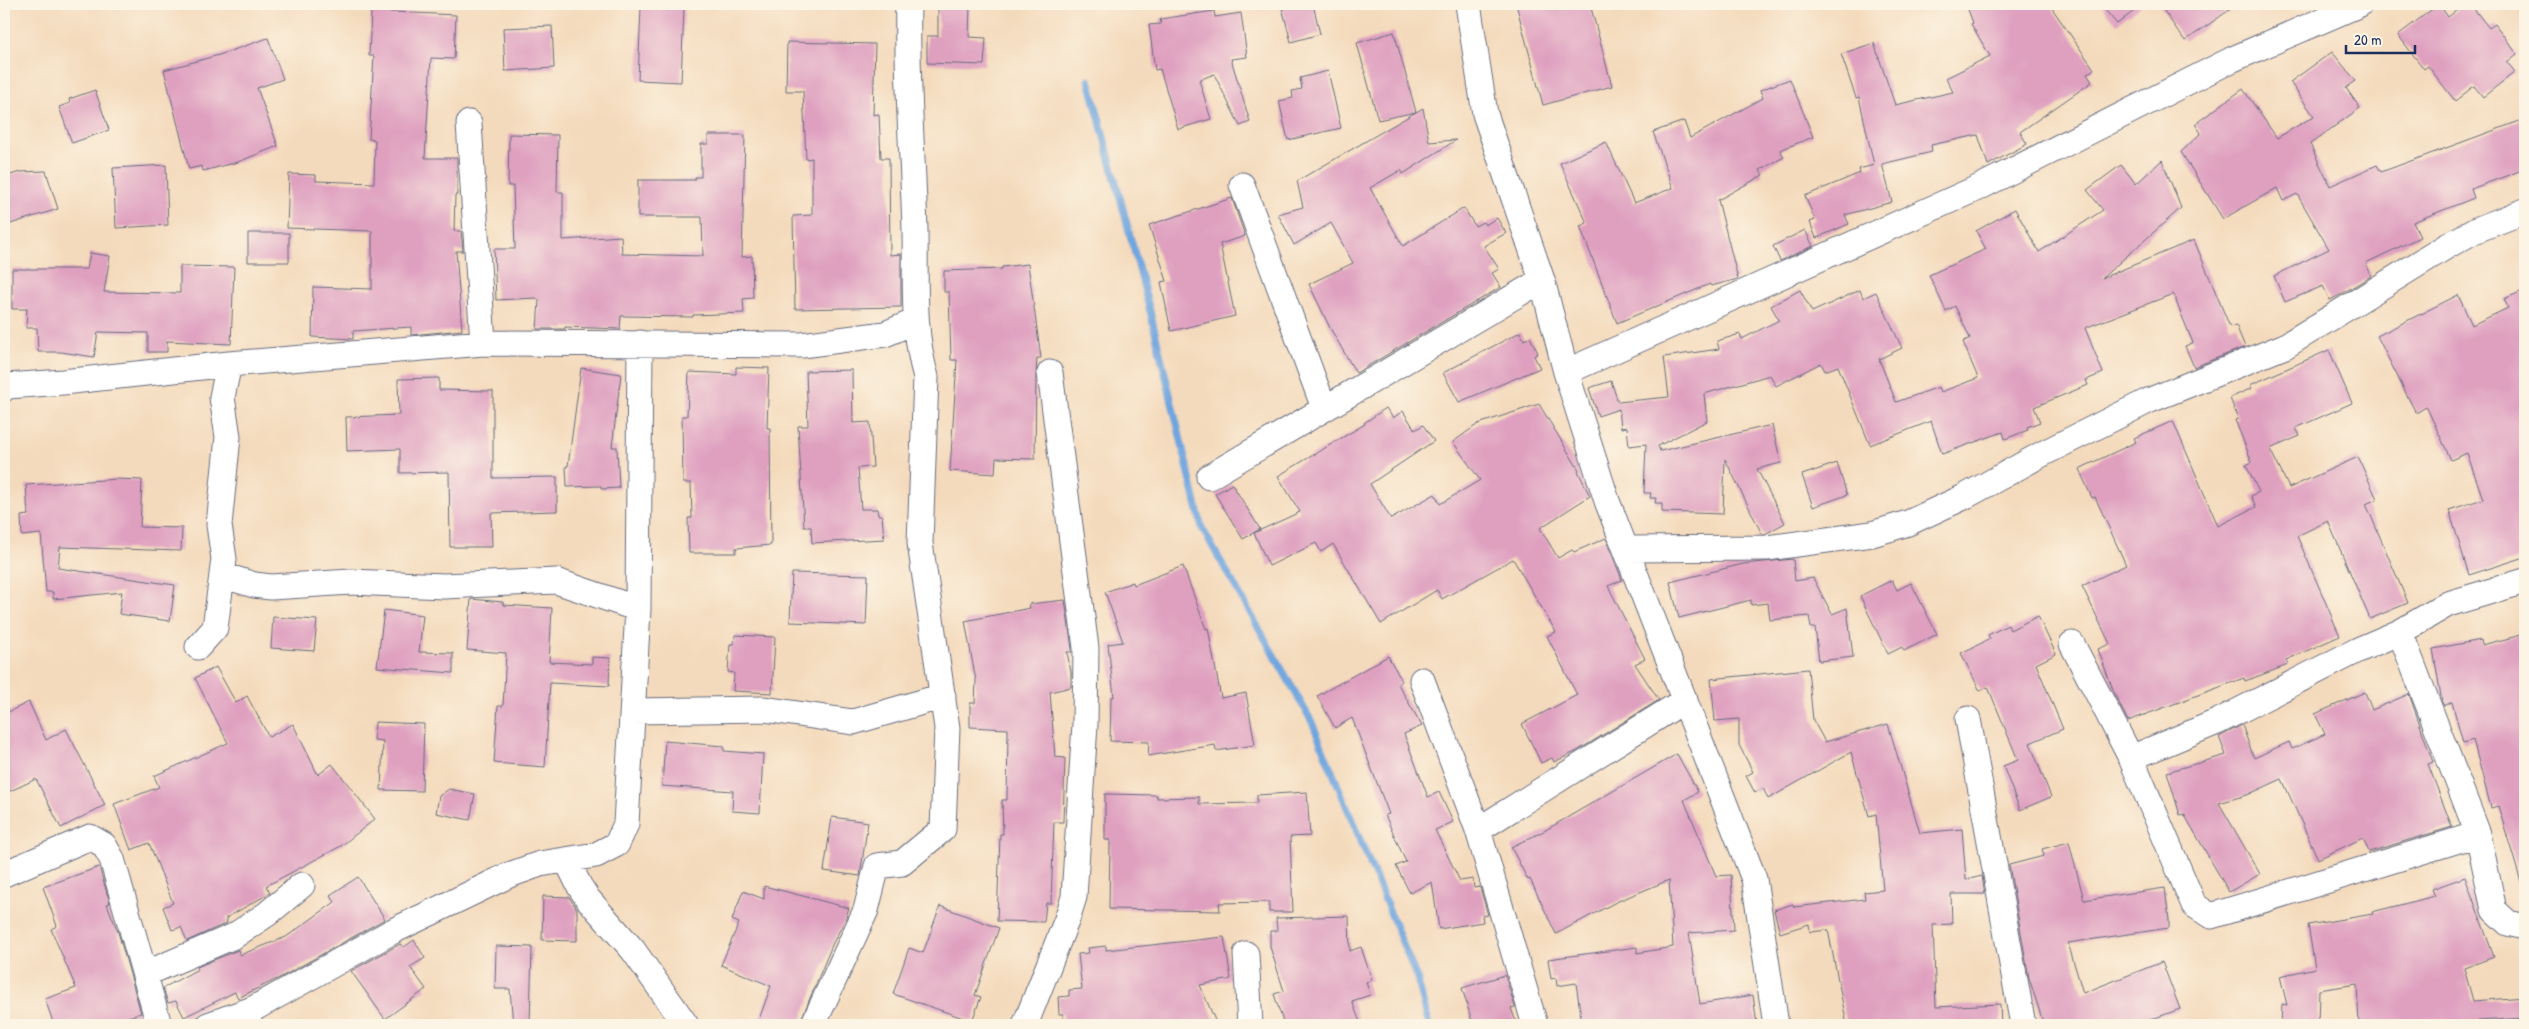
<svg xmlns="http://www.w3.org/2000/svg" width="2529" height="1029" font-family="'Patrick Hand',sans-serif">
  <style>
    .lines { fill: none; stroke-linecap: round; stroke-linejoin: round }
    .stream { stroke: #70a6de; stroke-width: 7 }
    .building { fill: #dfa0c0 }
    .minor-casing { stroke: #676b7f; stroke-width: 27 }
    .minor { stroke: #fff; stroke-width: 25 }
  </style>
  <rect width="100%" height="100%" fill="#fcf5e5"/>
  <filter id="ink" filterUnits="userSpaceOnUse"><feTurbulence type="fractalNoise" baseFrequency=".02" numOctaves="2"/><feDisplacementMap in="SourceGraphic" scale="10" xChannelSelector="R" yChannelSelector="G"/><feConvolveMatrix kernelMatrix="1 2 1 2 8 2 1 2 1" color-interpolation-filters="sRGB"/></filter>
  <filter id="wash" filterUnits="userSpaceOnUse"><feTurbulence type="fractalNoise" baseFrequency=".0096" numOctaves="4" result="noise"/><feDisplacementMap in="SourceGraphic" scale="20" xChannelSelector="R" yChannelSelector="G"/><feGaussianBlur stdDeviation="1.12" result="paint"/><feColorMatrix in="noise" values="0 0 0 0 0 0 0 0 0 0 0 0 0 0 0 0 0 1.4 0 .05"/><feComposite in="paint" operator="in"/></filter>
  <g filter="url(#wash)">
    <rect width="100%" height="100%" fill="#f4dabc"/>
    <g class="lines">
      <path class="stream" d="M1089 80 1150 311 1202 528 1312 722 1418 981 1429 1025"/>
    </g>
    <g id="blocks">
      <path class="building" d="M938 4H970L969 37 986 38 984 65 927 63V36H938Z
        M1281 4H1313L1320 34 1291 42Z
        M1516 4H1590L1612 86 1543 105Z
        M1966 4H2049L2094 69 2087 74 2092 82 2020 132 2027 144 1988 165 1978 135 1931 145 1932 152 1882 164 1892 202 1845 215 1849 224 1816 238 1810 222 1815 220 1805 196 1860 173 1859 169 1874 165 1859 97 1856 98 1841 54 1874 43 1895 105 1953 92 1946 78 1990 56 1971 24 1973 23Z
        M2100 4H2143L2117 24Z
        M2159 4H2238L2185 41Z
        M2439 4 2448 17 2465 4H2470L2489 28 2495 24 2517 54 2507 62 2515 72 2483 97 2474 86 2455 101 2428 66 2424 69 2398 35Z
        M641 7 684 8 681 82 638 80Z
        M371 11 456 15 454 59 431 58 425 158H457V195H455L454 231H461L463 251H456L462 330 411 335V327L353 331V339L312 337 313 287 372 289V231L287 228 289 174 316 175V181L374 183 375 140 369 139 374 56H369Z
        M1214 11 1215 17 1241 13 1247 57 1231 59 1250 122 1240 126 1214 74 1199 80 1211 119 1178 129 1160 69 1155 70 1149 25 1161 24 1160 19Z
        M552 26 554 68 505 71 503 28Z
        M1394 32 1416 112 1378 120 1357 43Z
        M268 38 283 79 257 88 278 146 238 162 203 171 202 166 189 169 164 70 219 55Z
        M787 42 875 44 873 115 879 114 881 158H889L890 255 901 254V307L795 309 793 216 812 215V158L806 159 803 91H786Z
        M2332 52 2356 81 2346 88 2360 108 2310 144 2330 186 2377 165 2381 172 2525 119V169L2471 189 2474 198 2413 222 2420 237 2366 263 2371 276 2338 296 2330 300 2323 286 2285 302 2274 276 2329 249 2297 194 2283 201 2277 188 2223 219 2181 152 2201 133 2195 124 2243 89 2277 138 2314 116 2290 82Z
        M1328 71 1341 128 1288 140 1279 101 1293 98 1292 91 1302 89 1300 78Z
        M1790 79 1813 137 1780 150 1784 157 1760 170 1763 175 1718 200 1738 279 1711 286 1710 284 1617 323 1580 226 1587 223 1560 163 1606 142 1634 203 1673 188 1653 132 1684 121 1690 138 1763 98 1760 90Z
        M95 90 109 130 72 143 59 107 70 103 69 99Z
        M1423 108 1429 142 1456 140 1403 174 1401 170 1370 188 1403 246 1464 208 1475 226 1483 222 1485 225 1497 218 1506 233 1484 246 1499 269 1492 273 1501 287 1356 373 1330 328 1309 284 1353 263 1331 223 1294 245 1278 214 1303 207 1297 181Z
        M509 134 558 135 557 192H563V240L621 236 622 254 703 256 702 217H638V180H695V177H701V144H708V135H745L742 257 752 256 753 298 743 299 744 313 693 315V317L621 316 620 329 565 327V329H537L539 300 536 298 496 300 494 249H515L513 186H508Z
        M2162 160 2181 208 2102 278 2194 240 2230 327 2236 325 2245 347 2194 367 2185 346 2193 343 2173 294 2085 328 2103 373 2086 380 2088 385 2034 407 2040 422 2027 427 2028 430 2005 439 2003 432 1942 454 1931 421 1870 445 1838 366 1825 371 1821 363 1776 386 1770 375 1704 394 1707 421 1658 446 1660 451 1772 425 1781 463 1757 469 1785 523 1765 534H1762L1725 459 1723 514 1662 512V503H1655L1656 498H1650L1651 493H1644L1646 444 1629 446 1627 427 1621 428 1619 409 1598 416 1589 388 1611 381 1618 402 1669 397 1664 357 1719 349 1717 341 1740 334 1742 339 1779 320 1771 306 1800 290 1812 312 1860 290 1863 298 1876 292 1902 348 1879 359 1896 402 1939 387 1941 392 1978 378 1963 342 1970 338 1955 306 1946 311 1929 275 1986 249 1976 231 2015 209 2039 252 2103 210 2087 190 2121 165 2136 184Z
        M166 165 168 225 116 228 113 168Z
        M46 171 58 209 4 226V177L20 172Z
        M1232 198 1245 236 1220 244 1235 316 1171 331 1161 282 1167 281 1149 225Z
        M1805 230 1813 246 1780 261 1773 246Z
        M248 233H289V262H248Z
        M90 253 110 256 104 292 180 293V266L234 267 231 344 167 341V352H148V333L98 332 94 357 61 352H38L37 328H26L27 309H12V269H87Z
        M1028 264 1041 358H1037L1036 374 1035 459 996 458 995 474 950 471 957 360H951L949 292H944V271L1002 269V267Z
        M2525 290V557L2469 575 2449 510 2483 499 2467 453 2451 460 2428 410 2426 407 2416 413 2377 336 2458 295 2472 325 2508 308 2504 299Z
        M1520 332 1524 340 1530 337 1538 353 1534 356 1540 368 1459 402 1443 373Z
        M2329 350 2352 403 2296 428 2300 436 2270 449 2289 488 2358 457 2377 499 2366 504 2408 603 2370 619 2328 521 2297 536 2340 636 2286 660 2288 665 2245 681 2244 678 2128 721 2114 693 2098 649 2110 644 2082 586 2126 565 2095 497 2092 498 2079 469 2136 442 2134 438 2173 421 2218 526 2256 507 2251 496 2259 492 2246 465 2252 462 2235 420 2238 419 2230 398 2252 388 2250 385Z
        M736 367 769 368 767 428H770L771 545 736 548V553H689L688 518H692L691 483H683L682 416H687L689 372 736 374Z
        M581 368 621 374 612 447H617L619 488 601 489V486L567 487 566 466H568Z
        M852 370 853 423 870 422 873 467 858 468 861 509H877L878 515H882L884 539 812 543 811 527H804L798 426H808L806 371Z
        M439 378V390L493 391V478L557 477V511L491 513 492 547H450L449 472 400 473V449L347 451 346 417 399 415 398 379Z
        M1539 404 1579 470 1578 471 1590 496 1540 528 1558 558 1572 550 1574 552 1606 538 1622 580 1608 586 1645 659 1635 664 1659 700 1577 751 1554 762 1552 758 1541 763 1522 724 1577 695 1547 636 1556 632 1513 559 1442 599 1437 590 1381 624 1333 544 1321 552 1316 543 1269 566 1254 533 1300 512 1278 476 1365 424 1364 423 1386 408 1393 418 1403 411 1415 430 1423 425 1434 441 1370 484 1391 519 1435 494 1440 504 1480 480 1453 442 1478 424Z
        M1837 463 1847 495 1813 507 1802 475Z
        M118 479 142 480 140 527 182 528 181 551 60 547 58 568 175 585 170 621 119 614 122 592 53 599V592H46L41 534 22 536 21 516 28 515 26 485Z
        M1232 484 1260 529 1243 539 1215 494Z
        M1793 559 1795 581 1813 578 1832 614 1847 608 1853 657 1819 661 1815 628H1811L1809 616 1770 620 1768 603 1751 605V600L1679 618 1670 582 1743 564Z
        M1183 566 1206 629 1208 628 1221 698 1246 693 1255 745 1216 751 1215 745 1148 756 1149 742 1110 741 1111 697H1114L1108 644 1123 642 1105 592 1133 582 1134 585Z
        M792 573 868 575 866 625 790 622Z
        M1892 580 1897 590 1911 583 1937 634 1904 651 1902 647 1888 654 1860 596Z
        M471 599 503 602V605L552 608 549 662 592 664V657L610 658 609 686 550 683 545 767 494 763 498 706H503L506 653 467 650Z
        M1065 600 1072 649V652H1067L1071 672V687L1050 692 1055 757 1065 758 1063 822H1054L1051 903H1046L1044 922 997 921 1000 834H1003L1002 800H1007L1008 729 970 727V703H975L976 681 965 621 1030 608 1029 604Z
        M384 610 423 615 419 652 453 653V673L377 667Z
        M2038 616 2056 654 2036 664 2063 729 2030 743 2051 797 2020 810 2003 766 2018 760 1988 687 1980 691 1961 653 1990 639 1988 635 2008 625 2010 630Z
        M273 617 317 620 314 651 271 648Z
        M2525 634V881L2521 882 2498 806 2491 808 2473 740 2463 743 2452 702 2444 706 2442 702 2433 649 2481 640 2482 645Z
        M735 635 775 637 772 693 733 691 734 673 728 672 730 644H734Z
        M1388 656 1402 681 1398 684 1422 726 1404 734 1428 797 1439 792 1453 822 1435 830 1460 881 1473 879 1474 888 1480 887 1488 915 1482 916 1483 922 1439 929 1432 882 1410 893 1396 866 1406 862 1385 815 1389 814 1352 718 1335 728 1317 696Z
        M216 667 236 703 247 696 269 737 293 724 318 775 332 764 375 819 341 846 266 886 270 893 226 918 227 923 187 941 181 927 172 930 163 907 173 903 149 843 131 850 114 804 159 787 154 776 228 743 195 678Z
        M1808 669 1813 720 1825 742 1888 724 1920 833 1962 829 1966 880 1982 876 1985 894H1951L1952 924 1933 925 1936 1007 2000 1004 2001 1025H1847L1828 930 1810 932 1809 924 1780 933 1774 910 1793 904 1794 907 1865 899 1864 892 1883 890 1876 814 1869 816 1851 752 1768 799 1763 788 1755 793 1746 776 1753 772 1739 745V719L1715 721 1711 679Z
        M2365 692 2372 710 2409 694 2433 762 2428 764 2452 827 2369 852 2363 838 2318 859 2282 779 2247 795 2219 803 2260 874 2229 892 2184 814 2180 815 2167 772 2226 755 2219 737 2242 725 2254 758 2289 742 2292 749 2325 734 2315 714Z
        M29 702 46 740 66 729 105 805 61 828 36 779 4 794V714Z
        M375 722 424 724 422 791 381 790 383 741 374 740Z
        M665 741 724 746V751L763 754 760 813 732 811 733 791 662 786Z
        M1677 754 1698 792 1684 800 1716 876 1731 875 1734 930 1689 933 1700 1004 1753 995 1757 1025H1582L1576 983 1557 986 1556 978 1551 979 1548 959 1637 947V953L1673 947 1669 880 1616 902 1556 934 1530 879 1528 880 1511 847 1544 831Z
        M449 789 475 794 470 820 436 813 439 796Z
        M1307 792 1310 836 1290 837 1293 912H1269V902L1219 903 1220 911 1109 909 1110 840H1105V794L1157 795V798L1199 797V804L1257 803V795Z
        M832 817 868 822 860 876 824 871Z
        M2069 842 2084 900 2165 888 2169 920V928L2068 943 2083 993 2162 962 2180 1009 2136 1025H2044L2029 978 2009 865 2044 856 2042 849Z
        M99 867 110 903 107 904 118 932 141 1013 122 1019 124 1025H54L45 999 76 988 51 929 57 926 43 887Z
        M358 877 385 919 281 977 238 998 235 992 184 1017 176 1001 168 1003 163 988 198 969 197 967 238 950 240 955 286 937 335 902 330 895Z
        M2465 877 2494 957 2464 968 2473 1001 2525 997V1018L2478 1021 2479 1025H2359L2357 984 2319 990 2318 1025H2281L2282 1004 2287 1005 2280 976 2315 968 2308 925 2373 914 2372 912 2435 896 2432 889Z
        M764 886 849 908 845 920 832 945 799 1025H757L771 986 721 965 739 923 732 920 743 891 764 899Z
        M543 896 569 897 577 909V941L542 940Z
        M940 906 999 928 975 995 981 997 972 1021 893 994 909 948 923 953Z
        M1349 916 1350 951 1361 947 1372 980 1366 982 1370 995 1352 1001 1361 1025H1284L1274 994 1284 991 1270 947V931H1277L1276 918Z
        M1224 937 1231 979 1200 985 1217 1025H1063V1014H1059L1058 997 1069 996V990L1082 989 1078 954 1089 953 1088 948 1106 946V950Z
        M414 940 425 958 410 967 426 989 385 1019 351 971 400 944 404 947Z
        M496 946 532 947 530 1025H513L510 989H495Z
        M1505 975 1515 1007 1511 1008 1517 1025H1473L1462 988Z"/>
    </g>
  </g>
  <g filter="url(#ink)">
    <use href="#blocks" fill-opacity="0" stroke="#676b7f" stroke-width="1"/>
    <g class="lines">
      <g class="minor-casing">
        <path id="minor" d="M1468 4 1485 114 1542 280 1566 372 1607 501 1754 879 1776 1025
          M469 123 483 343
          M1242 185 1324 408
          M1566 372 1980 187 2233 59 2360 4
          M4 389 7 386 63 382 229 364 483 343 802 345 885 334 916 321
          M1209 477 1542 280
          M1626 549 1767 548 1872 534 1908 523 1964 497 2042 454 2148 401 2285 346 2447 246 2476 230 2525 211
          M222 575 254 585 271 587 351 582 444 586 556 581 638 609
          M2400 632 2478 834 2494 910 2508 923 2525 927
          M2072 644 2131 758 2194 905 2211 916 2478 834
          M198 647 215 628 222 575 224 559 219 525 228 437 222 397 229 364
          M1422 680 1478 830 1535 1025
          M634 711 764 709 853 722 943 696
          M1968 719 2023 1025
          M2131 758 2217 722 2358 650 2400 632 2448 604 2525 581
          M1478 830 1685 700
          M567 861 580 887 588 899 633 950 686 1025
          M4 874 90 837 104 845 112 859 159 1025
          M1246 954 1250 1025
          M145 974 234 936 267 914 302 885
          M208 1025 253 1009 393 931 509 875 540 864 596 855 617 844 626 824 638 609 640 343
          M813 1025 866 910 877 866 902 863 943 829 947 728 920 543 926 377C912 330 916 280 915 231 913 155 906 80 908 4
          M1025 1025 1067 919 1074 897 1085 724 1086 648 1050 373"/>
      </g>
      <use href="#minor" class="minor"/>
    </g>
  </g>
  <rect width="2529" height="1029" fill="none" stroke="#fcf5e5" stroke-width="20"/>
  <path d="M2346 45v8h69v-8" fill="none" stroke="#1b2f5e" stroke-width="2.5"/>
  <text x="2354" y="45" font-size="15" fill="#1b2f5e" stroke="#fcf5e5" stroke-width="4" paint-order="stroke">20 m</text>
</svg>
